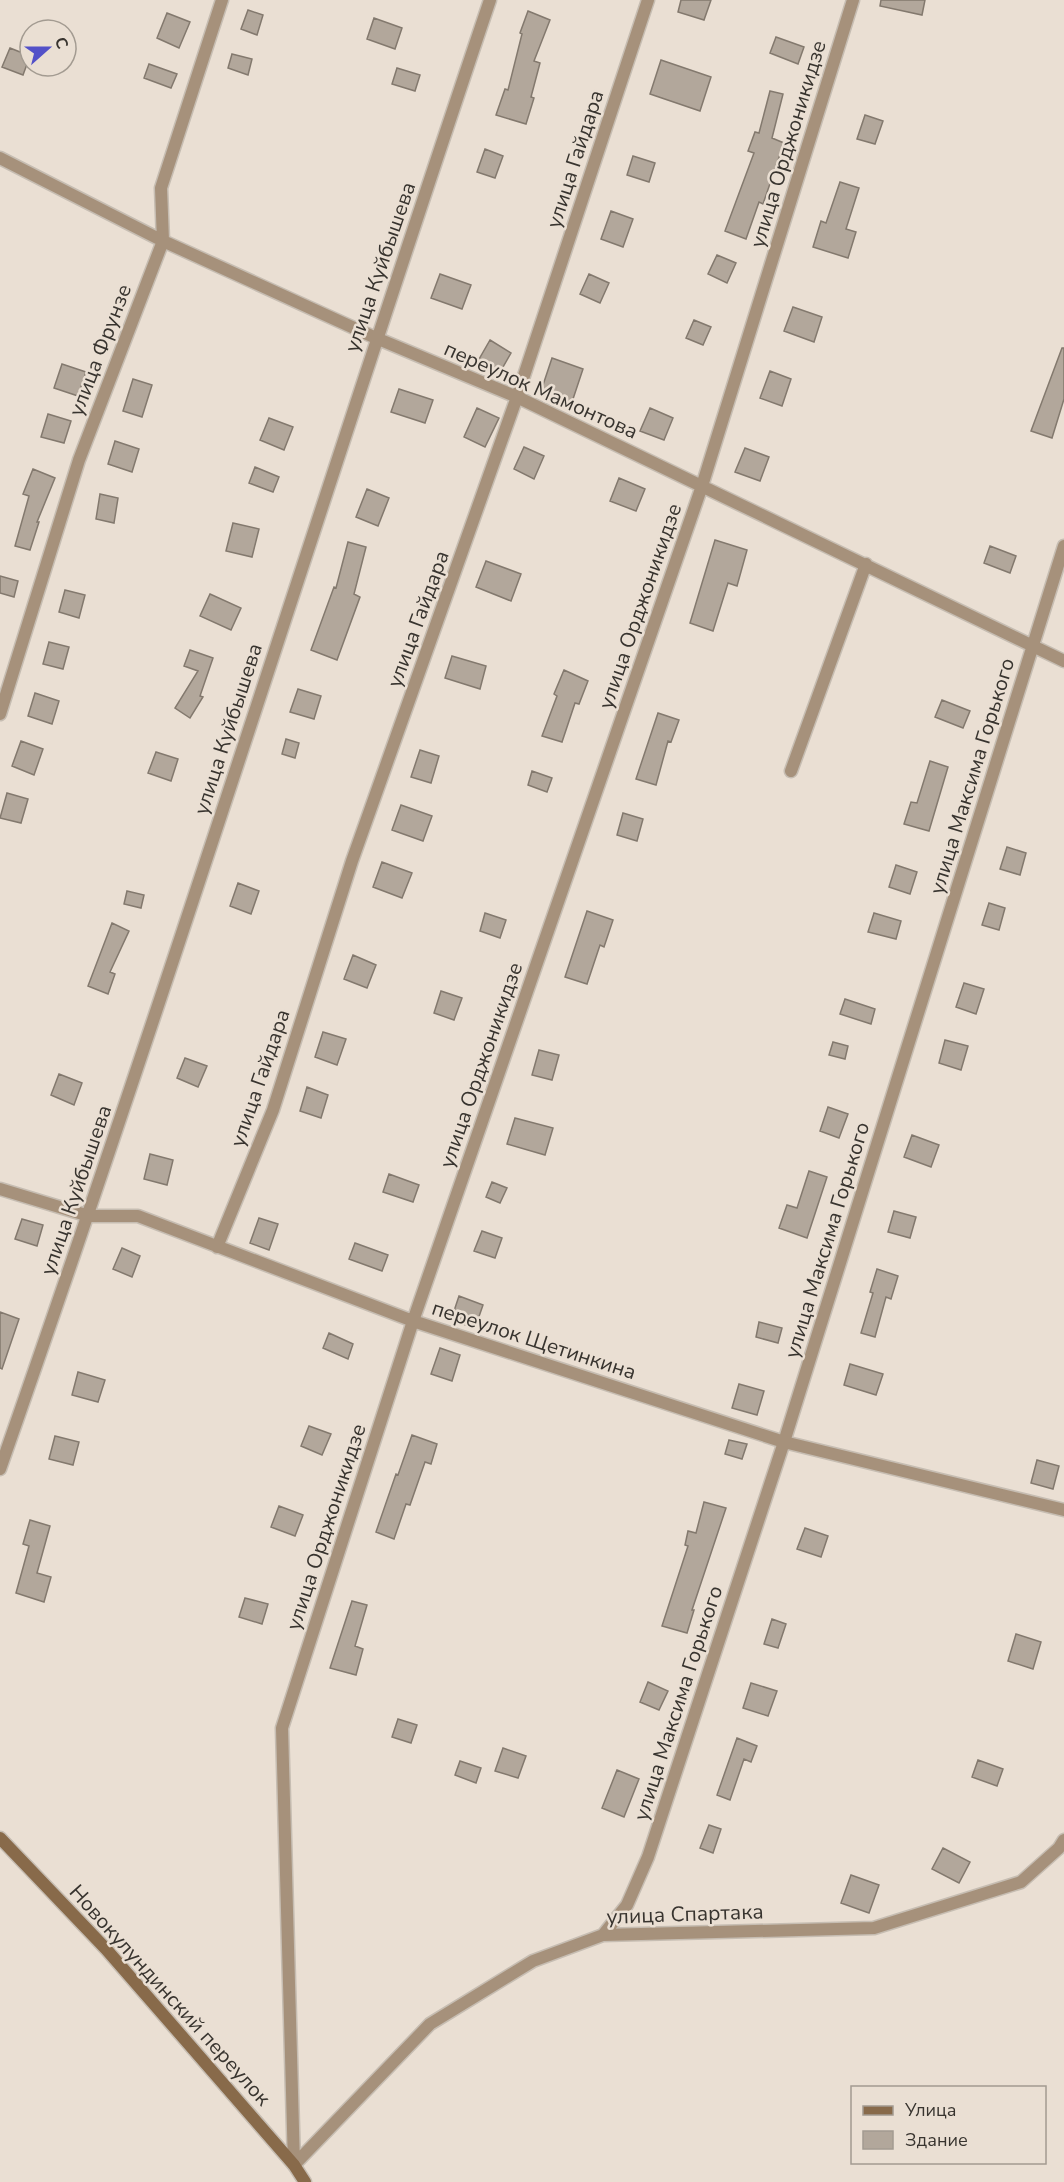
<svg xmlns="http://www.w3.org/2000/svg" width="1064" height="2182" font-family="'Nunito Sans',sans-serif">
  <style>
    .building { fill: #b2a79b; stroke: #83796e; stroke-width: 1.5 }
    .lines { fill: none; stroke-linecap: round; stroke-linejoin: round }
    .street-casing { stroke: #c6bdb2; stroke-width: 15 }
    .secondary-casing { stroke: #c6bdb2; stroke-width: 15 }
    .street { stroke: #a6917b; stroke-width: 12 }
    .secondary { stroke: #886a4a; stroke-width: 12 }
    .labels { text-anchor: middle; stroke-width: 5; stroke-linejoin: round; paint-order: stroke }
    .street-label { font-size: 21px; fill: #38342f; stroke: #eadfd3 }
  </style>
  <rect width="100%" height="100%" fill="#eadfd3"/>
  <path class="building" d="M681 0H711L704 20 678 12Z
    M881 0H925L922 15 880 6Z
    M248 10 263 15 257 35 241 29Z
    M528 11 550 20 534 61 540 63 531 97 534 98 526 124 496 115 505 89 508 90 522 34 520 33Z
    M167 13 190 22 179 48 157 38Z
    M374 18 402 28 395 49 367 39Z
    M776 37 804 47 798 64 770 53Z
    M10 48 30 56 23 75 2 67Z
    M232 54 252 59 248 75 228 68Z
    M661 60 711 77 700 111 650 94Z
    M149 64 177 74 171 88 144 78Z
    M397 68 420 75 415 91 392 84Z
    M770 91 783 94 772 138 784 143 763 204 759 202 746 239 725 231 754 153 748 151 755 132 759 133Z
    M865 115 883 121 875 144 857 139Z
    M485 149 503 156 495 178 477 172Z
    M633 156 655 163 649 182 627 175Z
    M840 182 859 188 846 229 856 232 848 258 813 247 821 221 826 223Z
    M611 211 633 219 623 247 601 239Z
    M717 255 736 263 727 283 708 274Z
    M440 274 471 285 462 309 431 298Z
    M589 274 609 283 600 303 580 294Z
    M793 307 822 317 814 342 784 331Z
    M694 320 711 327 703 345 686 338Z
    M490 340 511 353 499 374 478 361Z
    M1062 348H1064V399L1052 438 1031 431Z
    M552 358 583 369 572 402 541 391Z
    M62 364 86 372 78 396 54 388Z
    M770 371 791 379 782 406 760 398Z
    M133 379 152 385 142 417 123 411Z
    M399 389 433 400 425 423 391 412Z
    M477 408 499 418 485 447 464 437Z
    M650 408 673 418 664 440 640 431Z
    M48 414 71 421 64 443 41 437Z
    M269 418 293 427 284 450 260 440Z
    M115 441 139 449 132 472 108 464Z
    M524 447 544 456 534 479 514 469Z
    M745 448 769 457 760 481 735 472Z
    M255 467 279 477 273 492 249 483Z
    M33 469 55 478 37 522H39L30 550 15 546 29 496 23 494Z
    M619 478 645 489 636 511 610 501Z
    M367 489 389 498 378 526 356 517Z
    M100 494 118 498 114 523 96 519Z
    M233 523 259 529 252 557 226 551Z
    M715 540 747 550 737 586 728 583 713 631 690 623Z
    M348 542 366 547 354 594 360 597 337 660 311 650 334 587 336 588Z
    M990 546 1016 556 1010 573 984 563Z
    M486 561 521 574 511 601 476 587Z
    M0 576 18 581 14 597 0 593Z
    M65 590 85 595 79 618 59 612Z
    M210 594 241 608 231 630 200 616Z
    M49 642 69 647 63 669 43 664Z
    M190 650 213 658 200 696 203 697 190 718 175 708 198 671 184 666Z
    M452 656 486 666 480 689 445 678Z
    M564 670 588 681 579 704 575 703 562 742 542 736 557 696 554 694Z
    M298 689 321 696 314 719 290 712Z
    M35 693 59 701 52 724 28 716Z
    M942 700 970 711 963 728 935 717Z
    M658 713 679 720 671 742 668 741 656 785 636 779Z
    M286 739 299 743 295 758 282 754Z
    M21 741 43 749 34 775 12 766Z
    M420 750 439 756 431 783 411 777Z
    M156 752 178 759 171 781 148 773Z
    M930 761 948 767 929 831 904 824 911 802 917 803Z
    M532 771 552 778 547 792 528 785Z
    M7 793 28 799 21 823 0 818Z
    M401 805 432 816 423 841 392 830Z
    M623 813 643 819 637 841 617 835Z
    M1007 847 1026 853 1020 875 1000 869Z
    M382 862 412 873 402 898 373 887Z
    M896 865 917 872 910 894 889 887Z
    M238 883 259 891 251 914 230 906Z
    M127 891 144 895 141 908 124 904Z
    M989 903 1005 908 999 930 982 925Z
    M587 911 613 920 604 947 600 945 587 984 565 977Z
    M485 913 506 920 500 938 480 931Z
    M874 913 901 921 896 939 868 932Z
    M112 923 129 931 110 972 115 974 108 994 88 986Z
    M353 955 376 965 367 988 344 979Z
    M964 983 984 989 976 1014 956 1007Z
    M441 991 462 998 454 1020 434 1013Z
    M845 999 875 1009 871 1024 840 1014Z
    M323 1032 346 1039 337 1065 315 1057Z
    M945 1040 968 1046 961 1070 939 1063Z
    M833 1042 848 1046 845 1059 829 1055Z
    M539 1050 559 1055 552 1080 532 1075Z
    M185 1058 207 1066 198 1087 177 1078Z
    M59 1074 82 1083 74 1105 51 1095Z
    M307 1087 328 1095 321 1118 300 1111Z
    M828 1107 848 1114 839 1138 820 1131Z
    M515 1118 553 1128 545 1155 507 1144Z
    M912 1135 939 1145 931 1167 904 1157Z
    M150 1154 173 1160 167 1185 144 1179Z
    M809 1171 827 1177 807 1238 779 1228 787 1205 797 1208Z
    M389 1174 419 1185 413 1202 383 1192Z
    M492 1182 507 1188 500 1203 486 1197Z
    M894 1211 916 1217 910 1238 888 1232Z
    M259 1218 278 1224 269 1250 250 1243Z
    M22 1219 43 1225 37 1246 15 1239Z
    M482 1231 502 1238 495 1258 474 1251Z
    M355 1243 388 1255 382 1271 349 1259Z
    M122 1248 140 1256 132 1277 113 1269Z
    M877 1269 898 1276 891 1299 886 1297 875 1337 861 1333 873 1293 870 1292Z
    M459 1296 483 1305 475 1328 451 1320Z
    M0 1312 19 1319 2 1369 0 1368Z
    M759 1322 782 1328 778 1343 756 1337Z
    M329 1333 353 1344 348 1359 323 1348Z
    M440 1348 460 1355 452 1381 431 1374Z
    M850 1364 883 1374 876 1395 844 1385Z
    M78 1372 105 1380 98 1402 72 1395Z
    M739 1384 764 1391 757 1415 732 1408Z
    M309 1426 331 1434 322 1455 301 1446Z
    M412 1435 437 1444 431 1464 425 1462 410 1505 406 1504 394 1539 376 1532 396 1474 398 1475Z
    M55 1436 79 1442 73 1465 49 1459Z
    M729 1440 747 1444 742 1459 725 1454Z
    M1037 1460 1059 1466 1053 1489 1031 1483Z
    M704 1502 726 1508 692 1610H694L687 1633 662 1626 688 1546 685 1545 688 1531 696 1533Z
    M279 1506 303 1515 295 1536 271 1527Z
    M30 1520 50 1526 37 1573 51 1577 44 1602 16 1593 29 1546 23 1544Z
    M805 1528 828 1536 821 1557 797 1549Z
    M245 1598 268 1604 262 1624 239 1617Z
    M352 1601 367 1605 355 1646 363 1649 356 1675 330 1668Z
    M772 1619 786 1624 778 1648 764 1644Z
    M1016 1634 1041 1642 1033 1669 1008 1661Z
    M648 1682 668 1691 659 1710 640 1702Z
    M751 1683 777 1691 768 1716 743 1708Z
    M398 1719 417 1725 411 1743 392 1737Z
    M737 1738 757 1746 751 1762 744 1759 730 1800 717 1795Z
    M503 1748 526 1756 518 1778 495 1771Z
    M978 1760 1003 1769 997 1786 972 1777Z
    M460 1761 481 1768 476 1783 455 1775Z
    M617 1770 639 1779 624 1817 602 1808Z
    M709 1825 721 1829 713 1853 700 1848Z
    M943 1848 970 1862 959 1883 932 1869Z
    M851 1875 879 1885 869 1913 841 1903Z"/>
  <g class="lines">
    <g class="street-casing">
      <path id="street" d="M0 158 163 241 376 338 517 397 1064 661
        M0 714 79 460 163 241 161 188 222 0
        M791 771 866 564
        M0 1189 89 1216H138L413 1321 784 1442 1064 1510
        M217 1247 273 1110 352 861 517 397 648 0
        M0 1469C171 982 325 489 490 0
        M603 1935 627 1905 648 1857 784 1442 1064 546
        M294 2165 282 1728 413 1321 702 486 853 0
        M294 2165 430 2024 533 1961 603 1935 874 1928 1021 1882 1059 1848 1064 1840"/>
    </g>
    <g class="secondary-casing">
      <path id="secondary" d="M0 1838 106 1949 294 2165 305 2182"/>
    </g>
    <use href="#street" class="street"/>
    <use href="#secondary" class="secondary"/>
  </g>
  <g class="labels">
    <g class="street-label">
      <text transform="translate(788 144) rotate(-73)" y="7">улица Орджоникидзе</text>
      <text transform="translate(575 159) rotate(-72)" y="7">улица Гайдара</text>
      <text transform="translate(380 267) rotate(-71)" y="7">улица Куйбышева</text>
      <text transform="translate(100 350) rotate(-69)" y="7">улица Фрунзе</text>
      <text transform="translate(541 390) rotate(24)" y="7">переулок Мамонтова</text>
      <text transform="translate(640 606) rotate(-71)" y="7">улица Орджоникидзе</text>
      <text transform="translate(418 619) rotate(-70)" y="7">улица Гайдара</text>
      <text transform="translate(228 729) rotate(-72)" y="7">улица Куйбышева</text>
      <text transform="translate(972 776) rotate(-73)" y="7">улица Максима Горького</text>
      <text transform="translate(481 1065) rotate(-71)" y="7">улица Орджоникидзе</text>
      <text transform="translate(260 1078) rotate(-71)" y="7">улица Гайдара</text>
      <text transform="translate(76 1190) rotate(-71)" y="7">улица Куйбышева</text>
      <text transform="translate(827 1240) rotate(-73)" y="7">улица Максима Горького</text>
      <text transform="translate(534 1340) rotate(18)" y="7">переулок Щетинкина</text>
      <text transform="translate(326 1527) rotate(-72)" y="7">улица Орджоникидзе</text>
      <text transform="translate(678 1703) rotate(-72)" y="7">улица Максима Горького</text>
      <text transform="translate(685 1914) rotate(-2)" y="7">улица Спартака</text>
      <text transform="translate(170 1995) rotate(48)" y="7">Новокулундинский переулок</text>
    </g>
  </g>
  <rect x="851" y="2086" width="195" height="78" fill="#eadfd3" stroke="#a39b91" stroke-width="1.5"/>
  <rect x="863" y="2106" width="30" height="9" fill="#886a4a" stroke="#a39b91" stroke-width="1.5"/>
  <text x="905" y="2116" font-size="18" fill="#38342f">Улица</text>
  <rect x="863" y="2131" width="30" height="18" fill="#b2a79b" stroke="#a39b91" stroke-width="1.5"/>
  <text x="905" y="2146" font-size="18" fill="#38342f">Здание</text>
  <g transform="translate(48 48) rotate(69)"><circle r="28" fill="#eadfd3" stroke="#a39b91" stroke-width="1.5"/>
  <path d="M0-4.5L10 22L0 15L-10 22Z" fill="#5351c8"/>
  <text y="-9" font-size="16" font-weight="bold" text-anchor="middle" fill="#38342f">С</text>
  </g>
</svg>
